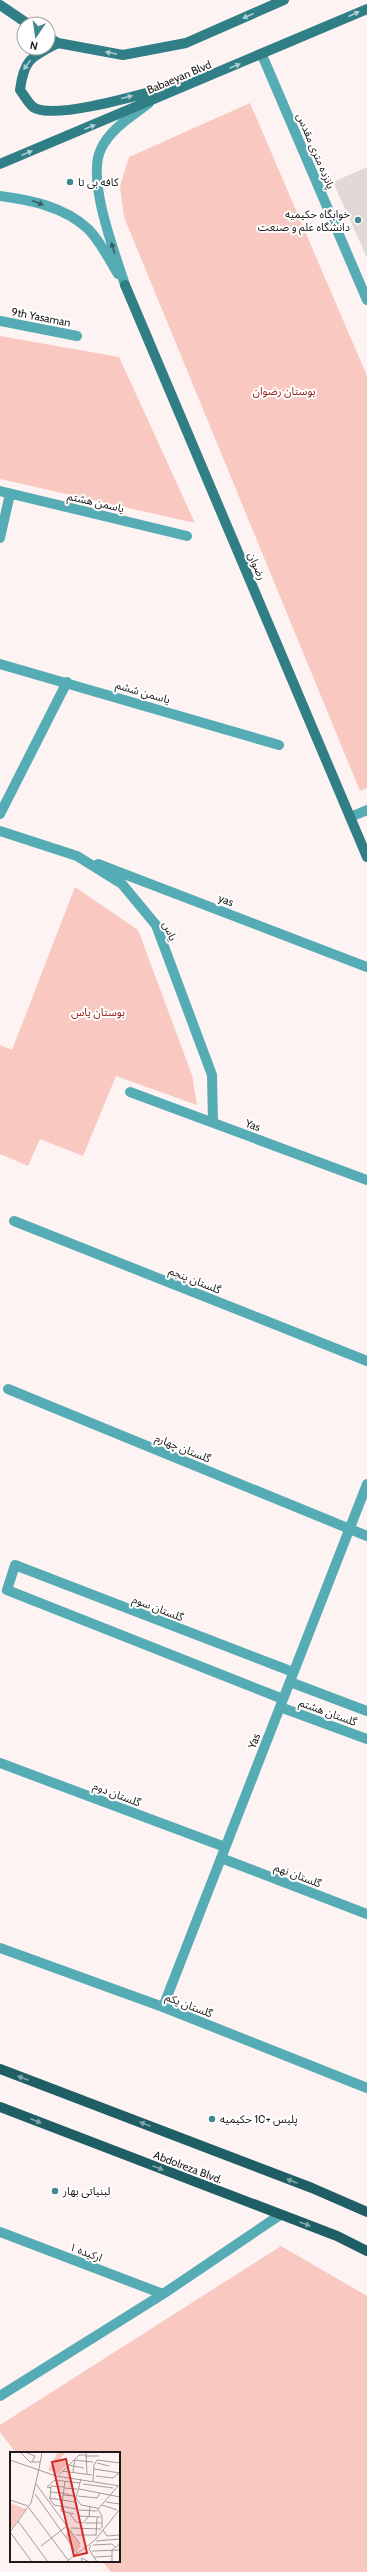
<svg xmlns="http://www.w3.org/2000/svg" width="367" height="2572" font-family="Cabin,'Noto Sans Arabic',sans-serif">
  <style>
    .green { fill: #f9c8c1 }
    .building { fill: #e2d9d7 }
    .lines { fill: none; stroke-linecap: round; stroke-linejoin: round }
    .street { stroke: #55acb5; stroke-width: 10 }
    .secondary { stroke: #307f87; stroke-width: 10 }
    .primary { stroke: #1f5e65; stroke-width: 10 }
    .oneway { fill: #accccf }
    .oneway2 { fill: #365c5f }
    .oneway3 { fill: #84a6aa }
    .poi-dot { fill: #418990; stroke: #fff; stroke-width: 1.5 }
    .labels { text-anchor: middle; stroke-width: 4; stroke-linejoin: round; paint-order: stroke }
    .street-label { font-size: 11px; fill: #1d1a19; stroke: #fff }
    .poi-label { font-size: 11px; fill: #1d1a19; stroke: #fff; text-anchor: start }
    .park-label { font-size: 11px; fill: #99211c; stroke: #fff }
    .inset-road { fill: none; stroke: #a39c9b; stroke-width: 1 }
    .view { fill: #d62828; fill-opacity: 0.15; stroke: #d62828; stroke-width: 2 }
    .inset-edge { fill: none; stroke: #1d1a19; stroke-width: 2 }
  </style>
  <rect width="100%" height="100%" fill="#fdf3f2"/>
  <path class="green" d="M250 103 367 376V788L360 791 124 217 120 186 129 157Z
    M0 336 119 357 195 523 0 479Z
    M75 887 138 930 192 1075 197 1105 116 1076 83 1156 40 1139 28 1166 0 1154V1045L12 1050Z
    M281 2246 367 2296V2572H111L102 2561H119V2453H16L0 2432V2425Z"/>
  <path class="building" d="M367 167V258L333 182Z"/>
  <g class="lines">
    <path class="street" d="M262 55 367 300
      M0 196C31 200 64 207 87 228 100 240 109 260 118 274
      M125 285C115 253 86 179 101 149 110 129 132 116 149 103
      M0 321 77 336
      M0 491 187 536
      M0 538 10 494
      M0 664 279 745
      M0 814 67 682
      M350 817 367 810
      M0 831 77 856 122 884 156 925 212 1075 213 1123
      M98 864 367 967
      M130 1092 367 1180
      M14 1221 367 1361
      M8 1389 367 1536
      M290 1682 367 1711
      M283 1699 7 1590 15 1565 293 1672
      M280 1707 367 1739
      M0 1763 225 1847
      M221 1858 367 1914
      M0 1948 163 2007 367 2088
      M163 2007 367 1484
      M0 2232 163 2294
      M0 2396 163 2294 280 2215"/>
    <path class="secondary" d="M0 5 28 24
      M48 37 58 43 123 55 186 43 284 0
      M58 43C31 57 24 59 20 90 24 95 28 103 33 107 55 122 155 90 183 83
      M0 164 367 9
      M125 285 367 857"/>
    <path class="primary" d="M0 2069 312 2188 367 2212
      M0 2107 337 2236 367 2251"/>
  </g>
  <defs><path id="oneway-solid" d="M-6-.8H1V-3.2L6.5 0L1 3.2V.8H-6Z"/></defs>
  <g class="oneway">
    <use href="#oneway-solid" transform="translate(354 14) rotate(-24)"/>
    <use href="#oneway-solid" transform="translate(248 16) rotate(156)"/>
    <use href="#oneway-solid" transform="translate(111 53) rotate(-170)"/>
    <use href="#oneway-solid" transform="translate(27 65) rotate(126)"/>
    <use href="#oneway-solid" transform="translate(235 66) rotate(-23)"/>
    <use href="#oneway-solid" transform="translate(127 97) rotate(-14)"/>
    <use href="#oneway-solid" transform="translate(90 127) rotate(-23)"/>
    <use href="#oneway-solid" transform="translate(27 153) rotate(-22)"/>
  </g>
  <g class="oneway2">
    <use href="#oneway-solid" transform="translate(38 203) rotate(21)"/>
    <use href="#oneway-solid" transform="translate(113 248) rotate(-107)"/>
  </g>
  <g class="oneway3">
    <use href="#oneway-solid" transform="translate(23 2078) rotate(-159)"/>
    <use href="#oneway-solid" transform="translate(36 2121) rotate(21)"/>
    <use href="#oneway-solid" transform="translate(145 2124) rotate(-159)"/>
    <use href="#oneway-solid" transform="translate(158 2168) rotate(21)"/>
    <use href="#oneway-solid" transform="translate(292 2181) rotate(-159)"/>
    <use href="#oneway-solid" transform="translate(305 2224) rotate(20)"/>
  </g>
  <g class="poi-dot">
    <circle cx="70" cy="182" r="4"/>
    <circle cx="358" cy="220" r="4"/>
    <circle cx="212" cy="2119" r="4"/>
    <circle cx="55" cy="2191" r="4"/>
  </g>
  <g class="labels">
    <g class="street-label">
      <text transform="translate(179 77) rotate(-23)" y="4">Babaeyan Blvd</text>
      <text transform="translate(316 151) rotate(67)" y="4">پانزده متری مقدس</text>
      <text transform="translate(41 317) rotate(11)" y="4">9th Yasaman</text>
      <text transform="translate(96 502) rotate(13)" y="4">یاسمن هشتم</text>
      <text transform="translate(257 566) rotate(67)" y="4">رضوان</text>
      <text transform="translate(143 692) rotate(16)" y="4">یاسمن ششم</text>
      <text transform="translate(226 900) rotate(21)" y="4">yas</text>
      <text transform="translate(170 931) rotate(67)" y="4">یاس</text>
      <text transform="translate(253 1125) rotate(20)" y="4">Yas</text>
      <text transform="translate(195 1280) rotate(22)" y="4">گلستان پنجم</text>
      <text transform="translate(183 1448) rotate(22)" y="4">گلستان چهارم</text>
      <text transform="translate(158 1608) rotate(21)" y="4">گلستان سوم</text>
      <text transform="translate(328 1712) rotate(20)" y="4">گلستان هشتم</text>
      <text transform="translate(254 1741) rotate(-69)" y="4">Yas</text>
      <text transform="translate(117 1794) rotate(21)" y="4">گلستان دوم</text>
      <text transform="translate(298 1875) rotate(21)" y="4">گلستان نهم</text>
      <text transform="translate(189 2005) rotate(21)" y="4">گلستان یکم</text>
      <text transform="translate(188 2167) rotate(21)" y="4">Abdolreza Blvd.</text>
      <text transform="translate(86 2252) rotate(21)" y="4">ارکیده ۱</text>
    </g>
    <g class="poi-label">
      <text x="78" y="186">کافه بی تا</text>
      <text x="350" y="218" text-anchor="end">خوابگاه حکیمیه<tspan x="350" dy="13">دانشگاه علم و صنعت</tspan></text>
      <text x="220" y="2123">پلیس +10 حکیمیه</text>
      <text x="63" y="2195">لبنیاتی بهار</text>
    </g>
    <g class="park-label">
      <text x="284" y="395">بوستان رضوان</text>
      <text x="98" y="1016">بوستان یاس</text>
    </g>
  </g>
  <g transform="translate(10 2452)">
    <rect width="110" height="110" fill="#fdf3f2"/>
    <path d="M48 0H56L50 7 57 12 48 22 38 18ZM0 51 16 57 0 78ZM58 75 71 94 67 99 55 83 58 80Z" fill="#f9c8c1"/>
    <path class="inset-road" d="M10 0 20 10H30M76 0 77 22M17 1 25 4 22 10M75 4H89M0 8 46 24 110 34M64 8 83 10M87 11 99 14M58 13 74 16M29 17 32 0M84 17 110 21M52 19 82 23M63 20 65 7 69 3H75M49 23 64 8M86 24 103 26 110 20M71 27 66 46 71 53 87 56 92 64V76M55 29 51 59 64 62M83 29 84 13 87 8 110 11M26 32 70 92M73 32 103 36M54 35 41 34 40 47 44 53 67 57M41 36 37 35 45 28 70 31M54 36 67 37M69 37 110 45M40 40 53 41M25 42 67 101M53 43 64 44 53 41M68 44 87 46 90 41M39 46 65 50M0 48 18 54M96 50 110 52M92 53 107 58M19 56 58 108M88 57 108 34M69 58 87 59M60 62 66 70 73 71 79 64 80 54M69 64 91 65M8 69 38 110M75 71H91M61 76 91 77M93 78 97 84 110 83M0 80 22 110M0 80 21 51 29 17M66 83H86M86 84 87 65M86 89 110 87M81 93 79 97 87 110M83 93 102 92 105 95M31 94 57 74M82 99 110 98M85 105 102 104M56 110 85 88 110 57M71 110 72 106 79 110M102 110V98L110 92"/>
    <path class="view" d="M56 7 77 101 64 104 42 10Z"/>
    <rect width="110" height="110" class="inset-edge"/>
  </g>
  <g transform="translate(36 36) rotate(193)"><circle r="19" fill="#ffffff" stroke="#a5a3a3"/>
  <path d="M0-3L7 15L0 10L-7 15Z" fill="#418990"/>
  <text y="-6" font-size="11" font-weight="bold" text-anchor="middle" fill="#1d1a19">N</text>
  </g>
</svg>
